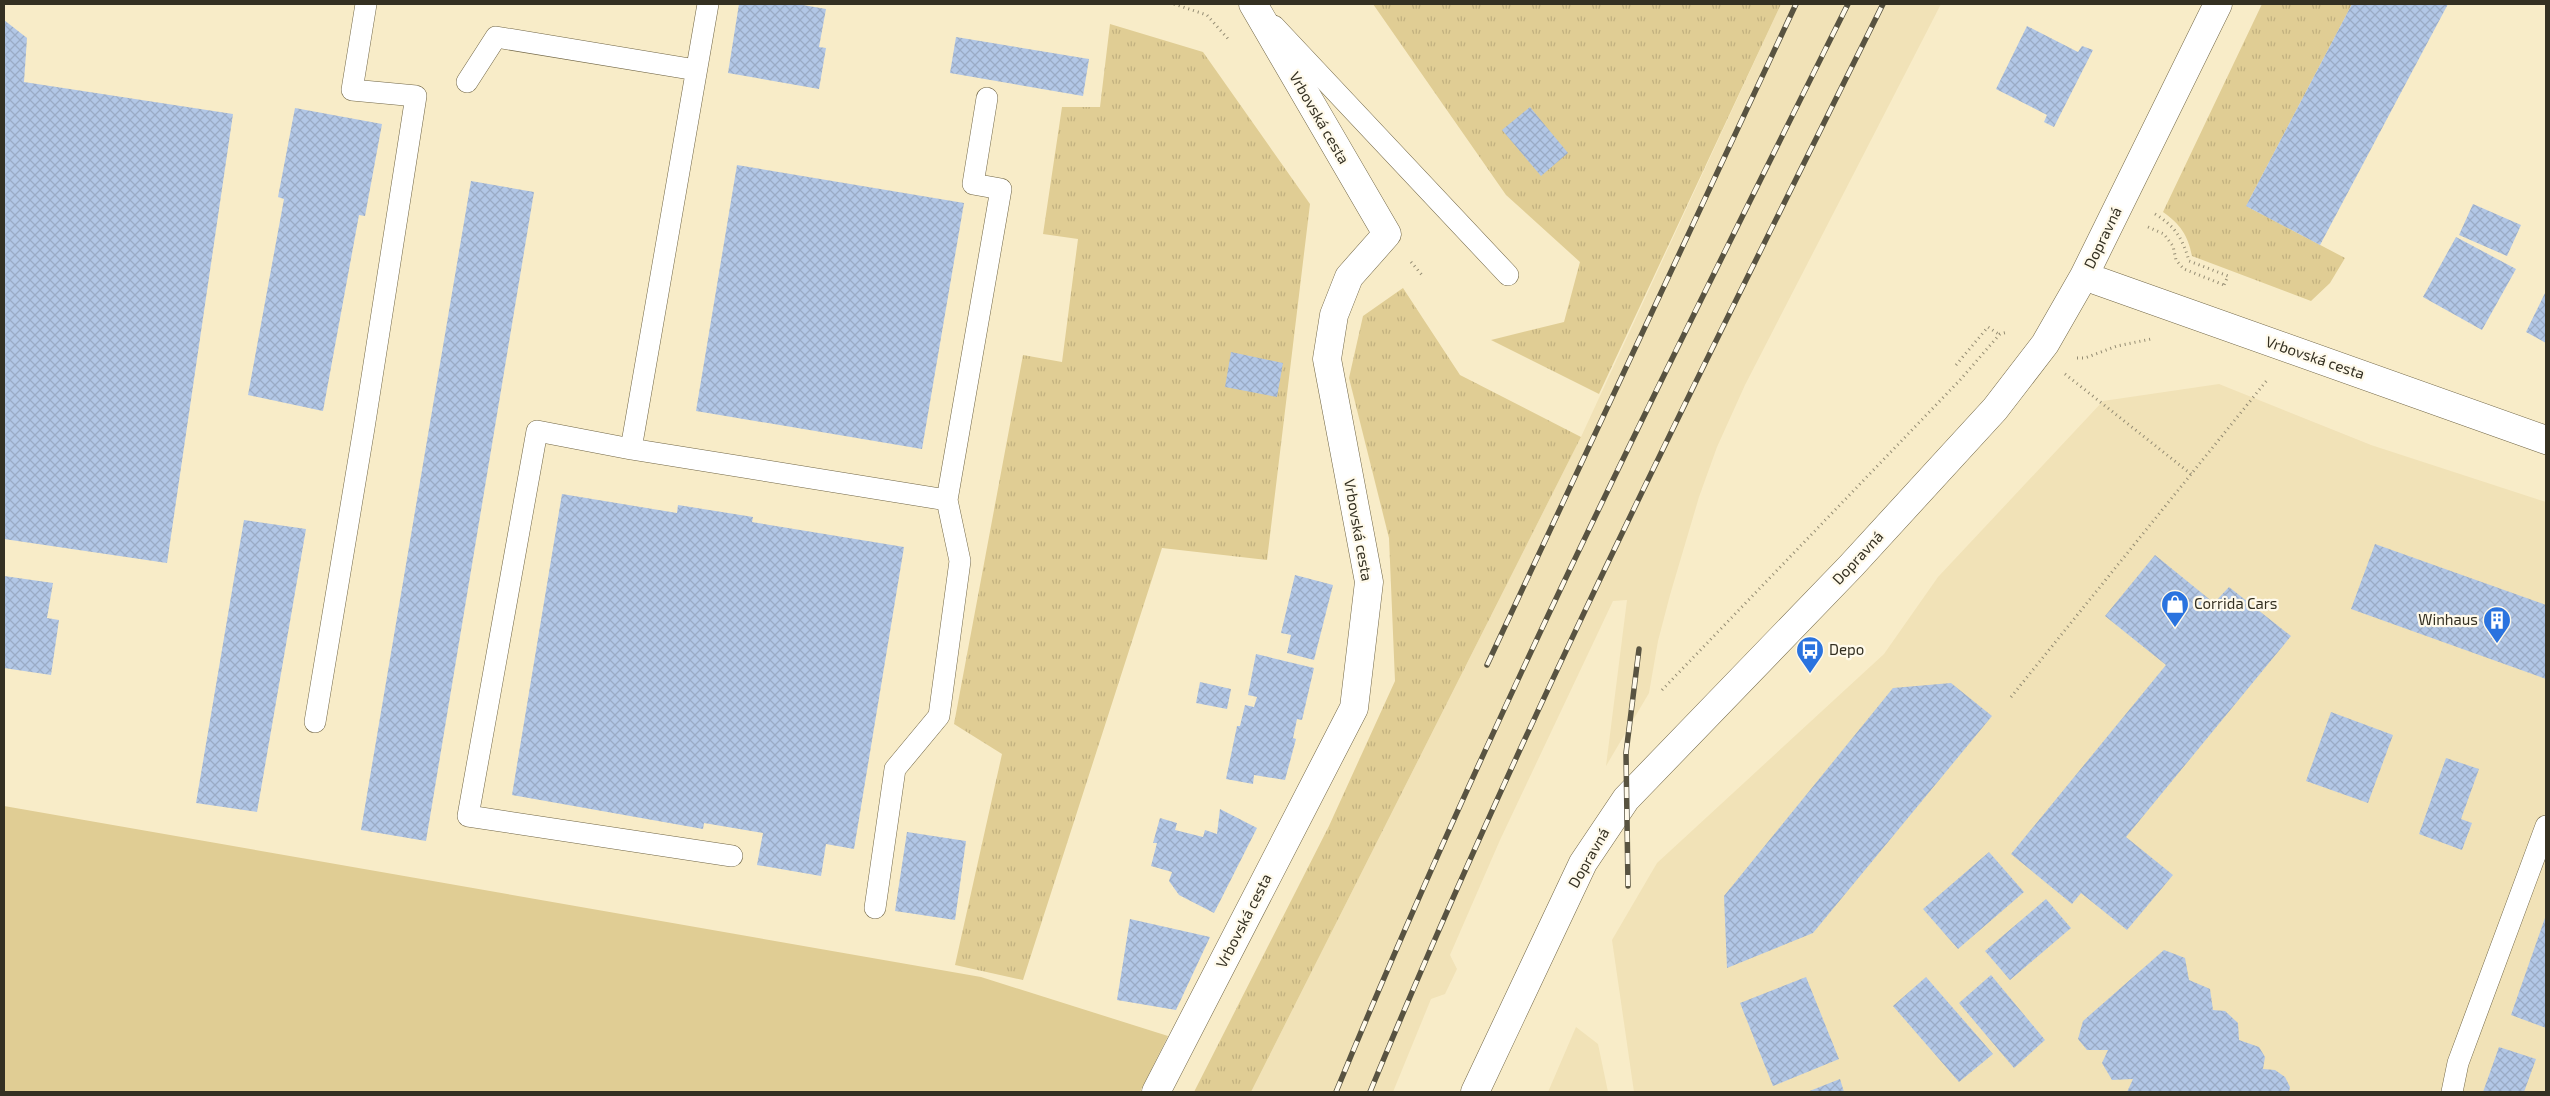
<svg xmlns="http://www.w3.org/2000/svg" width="2550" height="1096" font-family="'Exo 2',sans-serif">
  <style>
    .built { fill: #f1e2b7 }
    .grass { fill: url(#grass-tufts) }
    .garden { fill: #e0cd94 }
    .building { fill: url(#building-cross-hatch) }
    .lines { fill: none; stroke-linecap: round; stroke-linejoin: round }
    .service-casing { stroke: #706545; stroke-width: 22 }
    .minor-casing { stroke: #706545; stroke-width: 29 }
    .path { stroke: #948c73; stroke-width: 3; stroke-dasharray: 1 4; stroke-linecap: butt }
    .service { stroke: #fff; stroke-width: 21 }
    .minor { stroke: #fff; stroke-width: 28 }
    .rail-casing { stroke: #585341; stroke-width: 5.5 }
    .rail { stroke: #fffaeb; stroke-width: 4; stroke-dasharray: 11; stroke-linecap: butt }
    .labels { text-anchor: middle; stroke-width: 4.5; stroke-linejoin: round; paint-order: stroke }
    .street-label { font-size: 15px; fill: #343022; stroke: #fffaeb }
    .poi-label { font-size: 15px; fill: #343022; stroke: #fffaeb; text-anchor: start }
  </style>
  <defs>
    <pattern id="grass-tufts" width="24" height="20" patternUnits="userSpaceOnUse" patternTransform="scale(1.25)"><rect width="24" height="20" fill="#e0cd94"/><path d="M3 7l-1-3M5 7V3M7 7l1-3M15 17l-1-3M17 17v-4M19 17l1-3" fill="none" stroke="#c1b07f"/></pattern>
    <pattern id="building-cross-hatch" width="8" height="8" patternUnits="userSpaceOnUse" patternTransform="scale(1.25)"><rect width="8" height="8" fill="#b2c7e6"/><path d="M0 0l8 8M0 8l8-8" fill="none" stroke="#9aabc5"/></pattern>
  </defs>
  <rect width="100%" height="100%" fill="#f8ecc8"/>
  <path class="built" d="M1781 4H1941L1745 385 1717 447 1699 497 1670 595 1658 641 1649 693 1606 766 1627 600 1613 601 1500 840 1450 955 1457 969 1445 994 1431 999 1393 1092H1251L1581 437Z
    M2219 384 2371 445 2546 502V1092H1634L1612 940 1657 863 1884 654 1938 577 2103 401Z
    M1576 1027 1598 1044 1608 1092H1548Z"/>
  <path class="grass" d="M1373 4H1781L1599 394 1491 340 1564 322 1580 262 1506 195Z
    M2262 4H2352L2246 206 2345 258 2330 283 2311 301 2192 256C2188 235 2180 224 2163 212Z
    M1110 24 1203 52 1310 204 1267 560 1162 548 1023 980 955 965 1002 754 954 724 1023 355 1062 362 1078 239 1043 234 1062 107H1100Z
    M1403 288 1460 375 1581 437 1251 1092H1194L1329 826 1395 681 1389 538 1349 378 1363 316Z"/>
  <path class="garden" d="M4 806 981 977 1168 1036 1140 1092H4Z"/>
  <path class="building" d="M739 4H797L826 9 819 47 826 48 819 89 728 73Z
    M2352 4H2448L2320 245 2246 206Z
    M4 20 27 38 24 82 233 114 167 563 4 539Z
    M2027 26 2078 52 2082 46 2093 50 2054 127 2044 122 2047 115 1996 89Z
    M956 37 1089 59 1083 96 950 73Z
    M1530 107 1568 153 1541 176 1502 130Z
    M295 108 382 124 365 216 359 215 323 411 248 395 284 199 278 197Z
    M737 165 964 203 922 449 696 411Z
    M471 181 534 192 426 841 361 830Z
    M2473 204 2521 225 2507 256 2459 235Z
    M2456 237 2516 269 2482 330 2423 297Z
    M2546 291V343L2526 332Z
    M1231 352 1283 363 1277 397 1225 387Z
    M562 494 677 513 678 505 753 517 752 522 904 547 854 849 826 844 821 876 757 865 763 833 704 823 703 829 512 795Z
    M244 520 306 529 257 812 196 803Z
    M2375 544 2546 605V679L2351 609Z
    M2155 555 2214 603 2229 587 2291 636 2126 837 2173 875 2127 930 2081 893 2072 904 2011 854 2166 665 2105 616Z
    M1295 575 1333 585 1314 660 1287 653 1291 635 1281 633Z
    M4 576 53 583 47 618 59 620 51 675 4 668Z
    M1256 654 1314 668 1302 720 1297 719 1293 738 1296 739 1285 780 1254 775 1253 784 1226 779 1237 726H1240L1245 705 1254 707 1257 697 1248 695Z
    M1200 682 1231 689 1227 709 1196 703Z
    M1951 683 1992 716 1813 933 1727 968 1724 896 1893 688Z
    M2331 712 2393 735 2368 803 2306 781Z
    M2446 758 2479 769 2461 819 2472 823 2462 850 2419 834Z
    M1220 809 1257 828 1214 913 1179 895 1169 881 1172 872 1151 866 1157 843H1153L1160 818 1177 823 1175 830 1203 837 1205 830 1217 834Z
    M907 832 966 841 955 920 895 911Z
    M1989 852 2024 892 1958 949 1923 909Z
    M2046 899 2071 928 2010 980 1985 951Z
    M2546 915V1028L2511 1015Z
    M1130 919 1210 937 1176 1010 1117 1000Z
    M2164 950 2185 958 2189 980 2210 989 2213 1010 2225 1011 2238 1023 2239 1040 2259 1047 2265 1057 2263 1069 2275 1070 2285 1077 2290 1087 2289 1092H2127L2133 1079 2112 1080 2102 1063 2108 1050H2087L2078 1039 2083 1021Z
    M1991 975 2045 1040 2014 1068 1959 1003Z
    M1806 977 1839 1059 1773 1086 1740 1003Z
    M1926 977 1993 1054 1959 1082 1893 1006Z
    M2499 1047 2536 1059 2524 1092H2483Z
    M1840 1079 1844 1092H1807Z"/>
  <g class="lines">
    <g class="service-casing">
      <path id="service" d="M708 4 631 449 537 431 468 816 732 856
        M1274 26 1508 275
        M467 82 496 37 696 70
        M631 449 947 500 1001 189 973 184 987 98
        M315 722 364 428 416 96 352 90 366 4
        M875 908 895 769 939 716 960 561 947 500
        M2452 1092 2458 1063 2546 826"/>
    </g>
    <g class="minor-casing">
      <path id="minor" d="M2084 276 2546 440
        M1156 1092 1354 708 1369 582 1327 359 1334 315 1349 277 1387 234 1253 4
        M1475 1092 1583 863 1626 799 1851 566 1995 409 2045 344 2084 276 2218 4"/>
    </g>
    <path class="path" d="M1174 4 1207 15 1230 41
      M2155 214C2175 226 2183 239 2189 261L2228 276 2223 287
      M2148 227 2164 234 2173 246 2176 260 2184 269 2224 285
      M1411 262 1422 275
      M2077 358H2085L2117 346 2151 339
      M1956 365 1988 327 2000 335
      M2065 374 2191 474
      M1662 690 1960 380 2000 334 2008 332
      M2011 697 2268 379"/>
    <use href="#service" class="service"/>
    <use href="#minor" class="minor"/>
    <g class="rail-casing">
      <path id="rail" d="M1487 665 1796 4
        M1628 886 1626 753 1639 649
        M1336 1092C1489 721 1669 363 1848 4
        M1370 1092C1523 721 1705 363 1883 4"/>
    </g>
    <use href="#rail" class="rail"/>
  </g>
  <defs>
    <g id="shop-pin" transform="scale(1.4375)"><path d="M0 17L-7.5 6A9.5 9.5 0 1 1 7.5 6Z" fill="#2a73df" stroke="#fffaeb"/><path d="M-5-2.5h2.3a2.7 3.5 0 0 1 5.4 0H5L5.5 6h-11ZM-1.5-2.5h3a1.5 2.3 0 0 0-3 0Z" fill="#fff"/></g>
    <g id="building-pin" transform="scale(1.4375)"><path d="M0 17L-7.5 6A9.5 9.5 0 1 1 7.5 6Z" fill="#2a73df" stroke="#fffaeb"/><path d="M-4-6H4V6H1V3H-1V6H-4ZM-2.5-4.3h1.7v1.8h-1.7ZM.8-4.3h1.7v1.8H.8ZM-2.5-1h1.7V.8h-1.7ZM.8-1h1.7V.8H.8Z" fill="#fff"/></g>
    <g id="bus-pin" transform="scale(1.4375)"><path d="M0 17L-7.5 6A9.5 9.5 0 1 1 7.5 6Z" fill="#2a73df" stroke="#fffaeb"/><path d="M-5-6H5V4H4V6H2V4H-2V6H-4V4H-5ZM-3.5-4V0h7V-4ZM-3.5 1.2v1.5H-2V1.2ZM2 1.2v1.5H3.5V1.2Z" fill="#fff"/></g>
  </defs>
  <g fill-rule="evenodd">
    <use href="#shop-pin" x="2175" y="604"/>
    <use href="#building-pin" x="2497" y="620"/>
    <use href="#bus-pin" x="1810" y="650"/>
  </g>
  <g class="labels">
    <g class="street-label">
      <text transform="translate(1319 118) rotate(60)" y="5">Vrbovská cesta</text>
      <text transform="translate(2103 238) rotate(-64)" y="5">Dopravná</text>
      <text transform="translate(2315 358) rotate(19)" y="5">Vrbovská cesta</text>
      <text transform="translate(1358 530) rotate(80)" y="5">Vrbovská cesta</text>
      <text transform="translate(1858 558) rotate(-47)" y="5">Dopravná</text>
      <text transform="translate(1589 858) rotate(-60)" y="5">Dopravná</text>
      <text transform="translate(1244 921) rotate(-63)" y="5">Vrbovská cesta</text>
    </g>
    <g class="poi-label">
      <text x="2194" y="609">Corrida Cars</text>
      <text x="2478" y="625" text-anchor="end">Winhaus</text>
      <text x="1829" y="655">Depo</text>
    </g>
  </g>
  <rect width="2550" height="1096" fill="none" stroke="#343022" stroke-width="10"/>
</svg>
